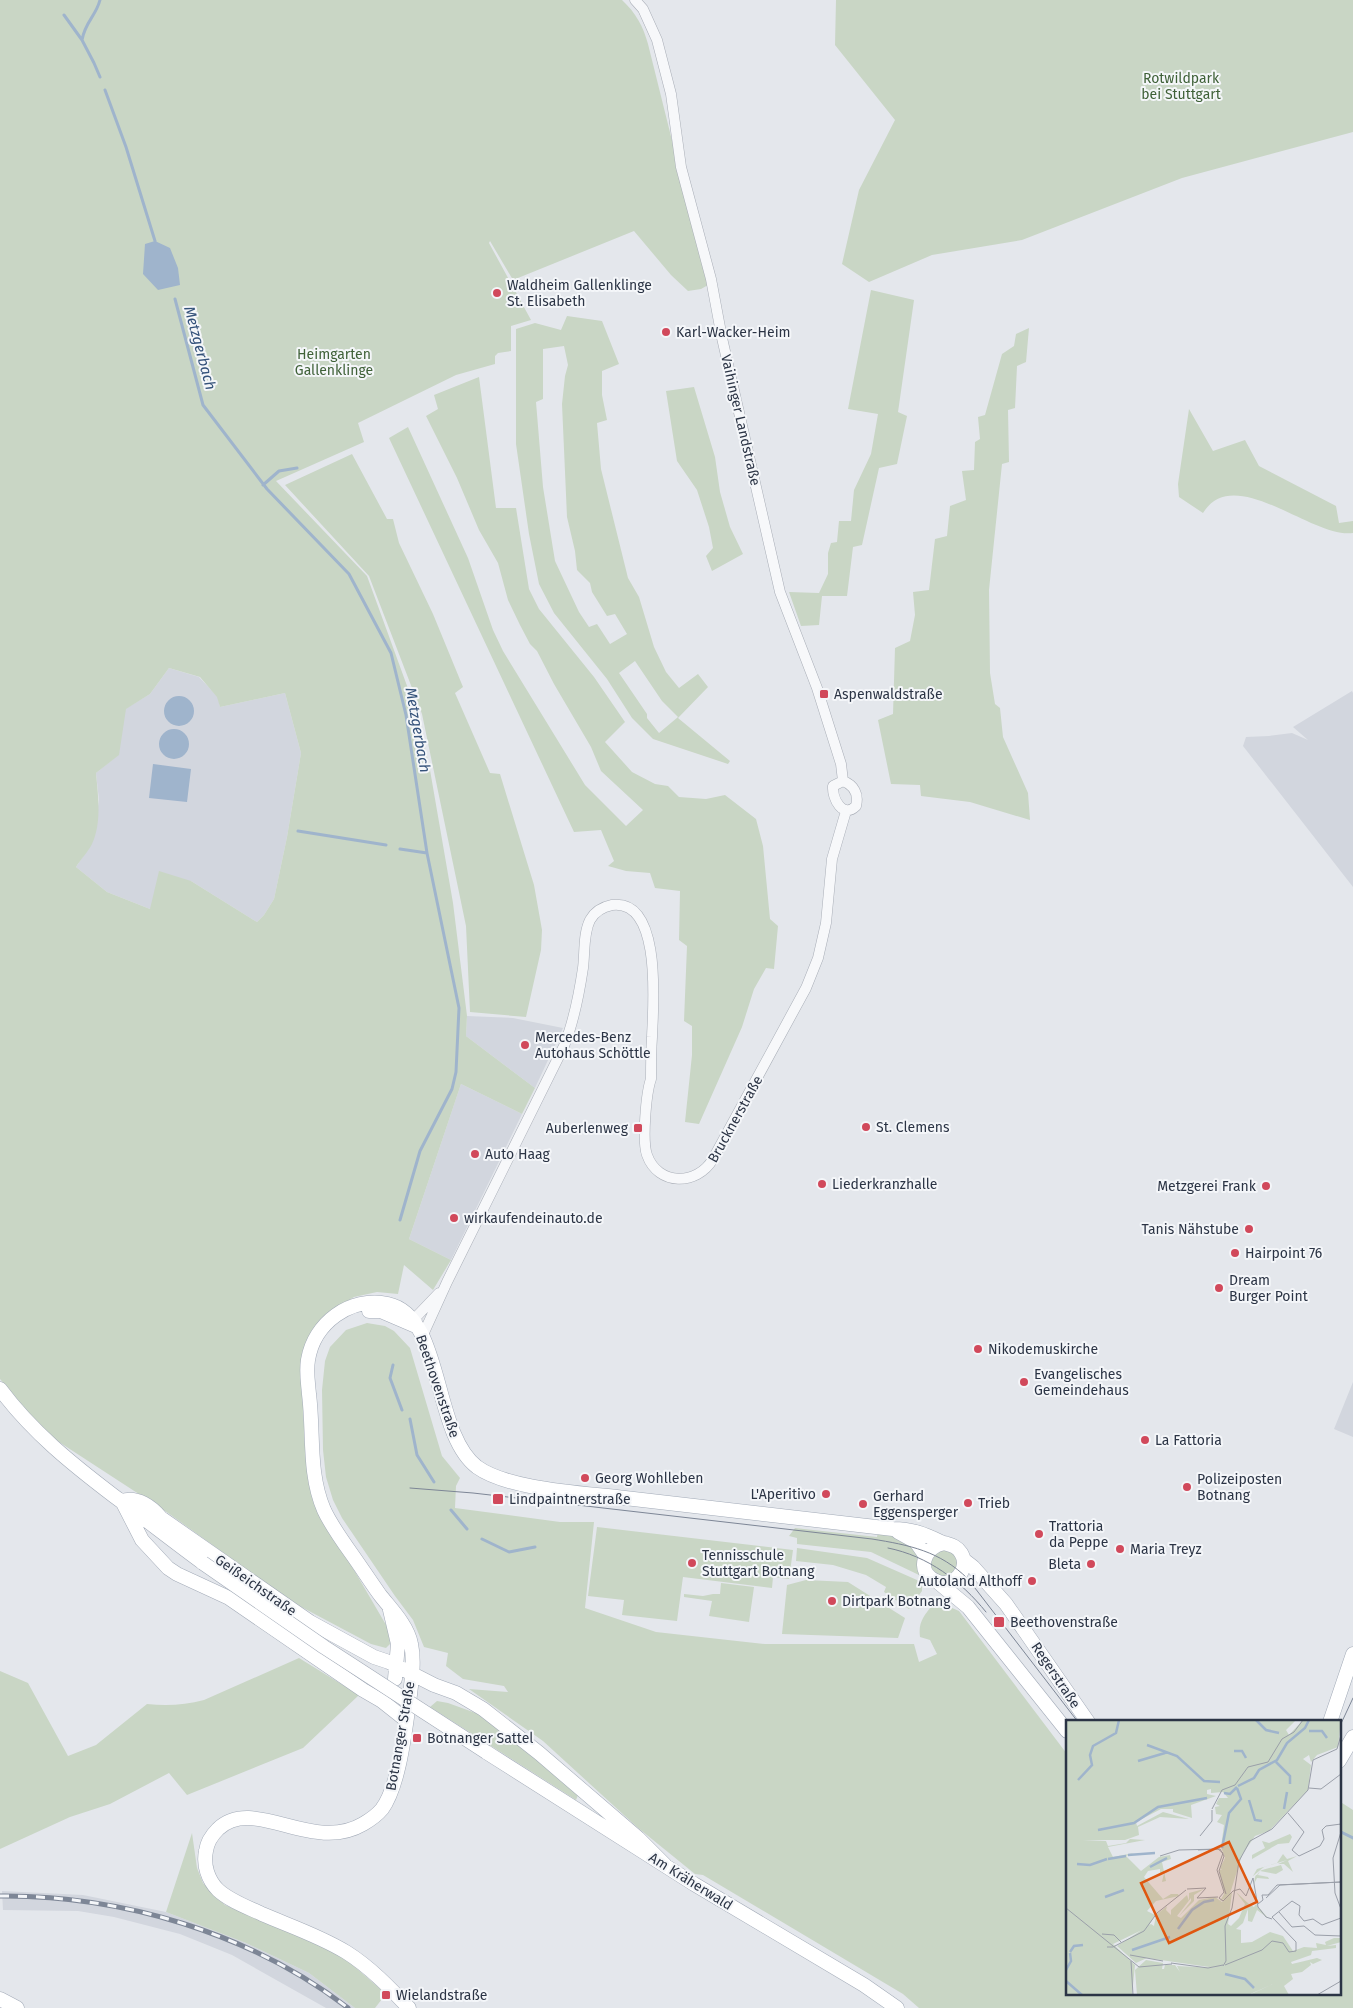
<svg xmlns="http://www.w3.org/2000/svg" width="1353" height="2008" font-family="'Fira Sans',sans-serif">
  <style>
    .built { fill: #d2d6de }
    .green { fill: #c9d6c5; fill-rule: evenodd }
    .water { fill: #9fb4cc }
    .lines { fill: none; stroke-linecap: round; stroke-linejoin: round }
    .stream { stroke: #9fb4cc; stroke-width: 3 }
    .minor-casing { stroke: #a9aeb7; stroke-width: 11 }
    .major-casing { stroke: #a3abb8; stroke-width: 15 }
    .minor { stroke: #f7f8fa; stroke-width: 10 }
    .major { stroke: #fff; stroke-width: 14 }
    .tram { stroke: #7d8696; stroke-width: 1 }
    .rail-casing { stroke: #7d8696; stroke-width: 5 }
    .rail { stroke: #f4f6f9; stroke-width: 3; stroke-dasharray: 9; stroke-linecap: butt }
    .major-bridge-casing { stroke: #a3abb8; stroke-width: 15; stroke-linecap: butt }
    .major-bridge { stroke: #fff; stroke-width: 14 }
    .poi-dot { fill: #d1495b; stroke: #f4f6f9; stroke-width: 2 }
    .labels { text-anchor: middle; stroke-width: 4; stroke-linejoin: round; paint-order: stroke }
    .park-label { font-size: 14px; fill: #3f6138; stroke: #f4f6f9 }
    .poi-label { font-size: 14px; fill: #2b3445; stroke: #f4f6f9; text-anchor: start }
    .street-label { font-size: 14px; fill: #2b3445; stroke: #f4f6f9 }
    .water-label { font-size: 15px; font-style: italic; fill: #34527a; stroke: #f4f6f9 }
    .inset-river { fill: none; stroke: #9fb4cc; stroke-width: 2.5 }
    .inset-road { fill: none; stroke: #9a9fa9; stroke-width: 1 }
    .view { fill: #df570f; fill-opacity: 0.15; stroke: #df570f; stroke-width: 2.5 }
    .inset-edge { fill: none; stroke: #2b3445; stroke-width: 2.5 }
  </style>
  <rect width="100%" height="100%" fill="#e4e7ec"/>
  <path class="built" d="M169 668 199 677 218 697 220 707 285 693 301 753 287 837 274 899 264 915 257 922 191 881 150 909 107 892 76 867 92 843 99 800 96 773 118 755 125 709 150 694Z
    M1352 691 1353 693V887L1243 746 1246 737 1269 736 1292 733 1308 740 1293 727Z
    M467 1016 513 1018 563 1028 535 1088 466 1036Z
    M461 1084 522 1114 451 1260 409 1239Z
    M1353 1382V1437L1334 1429Z
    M2 1891 83 1895 166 1912 246 1943 309 1973 355 2008H326L232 1955 180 1934 114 1917 78 1911 3 1910Z"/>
  <path class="green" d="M0 0H622C636 13 643 26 648 44L708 285 701 289 688 291 671 275 634 231 513 280 490 241 489 243 531 320 511 326V351L498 353 495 356V364L456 375 358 423 364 442 276 481 367 576 418 716 430 770 453 903 467 1016 466 1036 535 1088 522 1114 461 1084 409 1239 451 1260 433 1290 404 1265 398 1294 377 1292 354 1297 331 1311 317 1324 305 1351 302 1385 305 1447 312 1498 389 1630 390 1644 386 1648 371 1644 292 1602 168 1513 59 1442 39 1425 0 1379ZM169 668 200 677 217 697 220 707 285 693 301 753 287 837 274 899 264 915 257 922 191 881 159 871 150 909 107 892 76 867C81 859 88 852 92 844 102 822 98 796 96 773L119 755 126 709 150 694Z
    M836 0H1353V132L1182 178 1022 240 932 255 869 282 842 264 859 190 895 120 835 45Z
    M871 290 914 300 898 412 907 416 897 464 879 468 862 545 853 547 847 596H822L819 625 801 626 789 592 819 593 828 574V553L831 543 837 542 839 521H851L854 490 871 454 878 414 848 409Z
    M567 316 602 321 619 364 602 371V395L607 420 597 423 601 469 628 578 639 597 654 647 666 672 679 688 698 674 708 687 678 718 730 761 728 764 653 739 632 718 607 679 554 613 539 584 529 534 516 444V329L535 323 561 330ZM564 346 568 365 565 376 562 404 567 517 575 551 577 570 590 583 592 592 607 616 615 614 627 634 610 644 597 624 589 627 579 612 555 561 543 487 536 402 543 399V349ZM635 661 662 701 678 717 659 733 647 718V714L619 673Z
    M1029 328 1026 362 1017 366 1015 408 1008 410 1009 462 1002 464 989 590 990 673 995 704 1000 708 1003 737 1028 793 1030 820 970 802 921 796 920 785 891 784 878 720 893 714 895 648 910 641 915 615 913 592 929 590 935 539 947 536 950 506 966 500 962 471 974 470 975 442 980 439 978 417 985 415 1002 354 1014 346 1016 334Z
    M479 377 496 508H516L529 589 539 609 594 677 625 722 605 742 632 772 655 784 668 786 679 797 706 799 725 795 756 819 763 846 770 919 778 926 774 969 766 968 754 989 742 1027 699 1124 685 1122 692 1055V1026L684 1021 687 946 679 940 680 891 655 888 650 873 626 871 608 866 614 861 601 830 574 832 389 438 408 427 468 558 493 630 503 651 585 785 626 826 643 810 601 771 591 747 554 684 537 651 530 644 520 625 508 600 498 563 479 530 457 478 426 416 438 409 434 395Z
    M694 387 715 457 720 492 730 527 743 554 712 571 706 556 713 548 709 527 697 490 677 461 666 391Z
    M1189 409 1213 451 1245 440 1259 466 1336 506 1339 523 1353 521V533C1312 539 1234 462 1203 513L1179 497 1178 484Z
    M352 454 387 519H393L399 543 433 614 463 687 455 693 490 773 500 774 534 885 542 930 541 950 526 1017 470 1012 466 926 422 714 369 576 285 485Z
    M367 1323 385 1326 394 1331 410 1348 442 1456 460 1478 456 1486 455 1508 560 1522H594L585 1608 656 1632 765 1644H914L919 1662 937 1654 930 1640 920 1637C918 1622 924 1616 933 1604H943L959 1611 1067 1754V1994H1339V1801L1353 1810V2008H919L903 1994 703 1875 695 1874 637 1827 543 1741 469 1689 508 1692 504 1686 463 1679 446 1666 448 1653 424 1647 413 1620 395 1596 342 1518 333 1500 326 1477 323 1450 322 1390 325 1361 330 1347 346 1330Z
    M597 1527 793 1550 789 1579 773 1577 772 1588 683 1577 677 1621 622 1615 624 1600 588 1596Z
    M795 1528 877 1537 878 1532C891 1534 914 1540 917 1555 918 1562 917 1568 919 1575L871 1552 797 1544V1538L789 1536Z
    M797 1548 867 1558 917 1580 922 1586V1591L909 1609 884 1592 886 1587 866 1575 833 1565 796 1561Z
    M931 1563a13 13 0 1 1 26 0a13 13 0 1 1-26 0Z
    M806 1580 848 1582 905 1618 898 1638 782 1634 787 1585Z
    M721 1583 754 1587 749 1622 709 1616 712 1601 684 1597V1594L703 1596 713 1594H720Z
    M299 1658 359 1695 303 1748 187 1795 169 1773 110 1804 70 1817 0 1849V1671L28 1683 68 1756 96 1745 147 1704C167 1706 185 1705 204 1700Z
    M437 1701 448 1703 484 1716 578 1795 576 1800 430 1707Z
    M192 1833 197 1868 203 1883 225 1905 340 1954 386 1994 375 2008H355L309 1973 246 1943 166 1912Z"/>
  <path class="water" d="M155 241 170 248 178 268 180 285 158 290 143 274 145 244Z
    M164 711a15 15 0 1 1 30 0a15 15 0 1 1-30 0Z
    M159 744a15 15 0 1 1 30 0a15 15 0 1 1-30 0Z
    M153 764 191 769 187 802 149 798Z"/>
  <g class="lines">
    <path class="stream" d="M100 0C96 16 85 22 82 40L94 63 100 77
      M64 15 82 40
      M105 90 126 147 155 241
      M175 299 203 405 267 489 349 574 391 653 406 715 427 853 459 1008 456 1072 452 1089 420 1151 400 1220
      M263 485 279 471 297 468
      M298 831 386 845
      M400 849 427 853
      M393 1365 390 1378 402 1410
      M410 1419 417 1455 434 1482
      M451 1510 467 1529
      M482 1539 509 1552 535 1547
      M1339 1831 1353 1838"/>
    <g class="minor-casing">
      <path id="minor" d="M635 0 643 9 657 40 671 94 681 167 711 279 722 338 780 592 817 688 841 764 843 781
        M843 781C854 785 859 794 856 806 843 819 832 799 833 786Z
        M416 1326 417 1316 439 1293
        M422 1337 447 1282 564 1046C574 1021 579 995 583 968 585 953 583 934 590 920 595 911 602 907 612 905 663 898 653 1008 652 1037 651 1051 651 1065 651 1079 646 1093 642 1141 647 1155 658 1186 697 1186 713 1159L806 988 818 958 826 923 832 859 846 811"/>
    </g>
    <g class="major-casing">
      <path id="major" d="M369 1311H381L416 1326
        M0 1389C32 1432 72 1464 114 1496 144 1518 173 1541 203 1563
        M898 1532 916 1542 925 1555
        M964 1560 973 1567 1006 1604 1088 1722
        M939 1583 968 1607 1067 1731
        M390 1610 398 1644 395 1679
        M406 1720 382 1701 363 1690 229 1598 177 1574 168 1568 142 1540 122 1501C137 1496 152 1507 161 1518L310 1622 374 1657 389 1662 434 1685 456 1693 483 1709 539 1753 638 1838 665 1865
        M1330 1722 1353 1654
        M486 1752 694 1884 864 1985 897 2008
        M1339 1761 1353 1737
        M0 1999 17 2008
        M409 2008C390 1988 370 1967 346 1952 320 1936 290 1926 262 1914 247 1907 230 1901 218 1890 208 1880 203 1865 206 1851 207 1842 212 1835 218 1829 254 1795 312 1854 363 1824 370 1820 377 1815 382 1809 399 1786 405 1731 409 1703 411 1685 415 1662 411 1644 408 1626 391 1609 380 1595 370 1581 361 1567 351 1553 341 1539 331 1525 324 1510 308 1473 314 1433 309 1394 308 1382 306 1372 308 1360 314 1323 350 1296 388 1304 444 1316 432 1433 477 1467 509 1490 585 1493 625 1498 714 1509 804 1518 893 1529 912 1529 924 1534 941 1542 949 1545 956 1545 961 1553 971 1569 953 1589 936 1581 915 1572 924 1546 944 1543"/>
    </g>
    <use href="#minor" class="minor"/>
    <use href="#major" class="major"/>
    <path class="tram" d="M410 1488 473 1493 872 1539C909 1545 940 1551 968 1579L1078 1722
      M888 1548C928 1556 961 1581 986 1612
      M1339 1728 1353 1698"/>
    <g class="rail-casing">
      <path id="rail" d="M0 1896C122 1895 250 1933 348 2008"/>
    </g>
    <use href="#rail" class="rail"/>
    <g class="major-bridge-casing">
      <path id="major-bridge" d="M203 1563 324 1647 486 1752"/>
    </g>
    <use href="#major-bridge" class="major-bridge"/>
  </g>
  <g class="poi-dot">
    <circle cx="497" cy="293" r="5"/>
    <circle cx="666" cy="332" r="5"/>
    <rect x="819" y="689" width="10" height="10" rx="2.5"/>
    <circle cx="525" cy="1045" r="5"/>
    <circle cx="866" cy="1127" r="5"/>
    <rect x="633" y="1123" width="10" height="10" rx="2.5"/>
    <circle cx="475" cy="1154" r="5"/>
    <circle cx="822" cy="1184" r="5"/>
    <circle cx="1266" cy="1186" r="5"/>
    <circle cx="454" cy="1218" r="5"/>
    <circle cx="1249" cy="1229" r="5"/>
    <circle cx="1235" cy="1253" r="5"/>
    <circle cx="1219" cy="1288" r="5"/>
    <circle cx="978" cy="1349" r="5"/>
    <circle cx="1024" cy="1382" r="5"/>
    <circle cx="1145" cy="1440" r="5"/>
    <circle cx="585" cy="1478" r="5"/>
    <circle cx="1187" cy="1487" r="5"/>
    <circle cx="826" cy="1494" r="5"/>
    <rect x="492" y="1493" width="12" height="12" rx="2.5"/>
    <circle cx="968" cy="1503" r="5"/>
    <circle cx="863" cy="1504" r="5"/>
    <circle cx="1039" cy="1534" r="5"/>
    <circle cx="1120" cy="1549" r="5"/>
    <circle cx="692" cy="1563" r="5"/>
    <circle cx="1091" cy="1564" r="5"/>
    <circle cx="1032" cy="1581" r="5"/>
    <circle cx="832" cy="1601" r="5"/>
    <rect x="993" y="1616" width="12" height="12" rx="2.5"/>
    <rect x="412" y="1733" width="10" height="10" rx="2.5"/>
    <rect x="381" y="1990" width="10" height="10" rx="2.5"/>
  </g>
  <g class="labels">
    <g class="park-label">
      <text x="1181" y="83">Rotwildpark<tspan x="1181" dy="16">bei Stuttgart</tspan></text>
      <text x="334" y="359">Heimgarten<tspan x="334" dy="16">Gallenklinge</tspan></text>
    </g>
    <g class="poi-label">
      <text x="507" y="290">Waldheim Gallenklinge<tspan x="507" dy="16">St. Elisabeth</tspan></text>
      <text x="676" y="337">Karl-Wacker-Heim</text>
      <text x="834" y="699">Aspenwaldstraße</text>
      <text x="535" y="1042">Mercedes-Benz<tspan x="535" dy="16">Autohaus Schöttle</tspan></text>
      <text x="876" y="1132">St. Clemens</text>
      <text x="628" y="1133" text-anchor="end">Auberlenweg</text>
      <text x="485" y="1159">Auto Haag</text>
      <text x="832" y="1189">Liederkranzhalle</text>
      <text x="1256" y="1191" text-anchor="end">Metzgerei Frank</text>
      <text x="464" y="1223">wirkaufendeinauto.de</text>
      <text x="1239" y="1234" text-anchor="end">Tanis Nähstube</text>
      <text x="1245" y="1258">Hairpoint 76</text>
      <text x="1229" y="1285">Dream<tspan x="1229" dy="16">Burger Point</tspan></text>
      <text x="988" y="1354">Nikodemuskirche</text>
      <text x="1034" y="1379">Evangelisches<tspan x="1034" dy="16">Gemeindehaus</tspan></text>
      <text x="1155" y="1445">La Fattoria</text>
      <text x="595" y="1483">Georg Wohlleben</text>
      <text x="1197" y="1484">Polizeiposten<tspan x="1197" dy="16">Botnang</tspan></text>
      <text x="816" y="1499" text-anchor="end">L'Aperitivo</text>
      <text x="873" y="1501">Gerhard<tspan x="873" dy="16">Eggensperger</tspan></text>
      <text x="509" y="1504">Lindpaintnerstraße</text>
      <text x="978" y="1508">Trieb</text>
      <text x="1049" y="1531">Trattoria<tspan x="1049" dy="16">da Peppe</tspan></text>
      <text x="1130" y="1554">Maria Treyz</text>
      <text x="702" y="1560">Tennisschule<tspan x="702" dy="16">Stuttgart Botnang</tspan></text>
      <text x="1081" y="1569" text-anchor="end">Bleta</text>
      <text x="1022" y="1586" text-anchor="end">Autoland Althoff</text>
      <text x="842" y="1606">Dirtpark Botnang</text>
      <text x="1010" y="1627">Beethovenstraße</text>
      <text x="427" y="1743">Botnanger Sattel</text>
      <text x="396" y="2000">Wielandstraße</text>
    </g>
    <g class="street-label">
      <text transform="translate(741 420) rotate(77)" y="5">Vaihinger Landstraße</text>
      <text transform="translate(735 1119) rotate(-61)" y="5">Brucknerstraße</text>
      <text transform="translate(438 1386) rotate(71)" y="5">Beethovenstraße</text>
      <text transform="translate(256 1585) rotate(35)" y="5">Geißeichstraße</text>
      <text transform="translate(1056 1675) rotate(56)" y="5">Regerstraße</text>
      <text transform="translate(400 1736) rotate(-80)" y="5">Botnanger Straße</text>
      <text transform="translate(691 1881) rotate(32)" y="5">Am Kräherwald</text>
    </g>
    <g class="water-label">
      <text transform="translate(200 348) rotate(75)" y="5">Metzgerbach</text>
      <text transform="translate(418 730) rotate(80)" y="5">Metzgerbach</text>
    </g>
  </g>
  <g transform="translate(1066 1720)">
    <rect width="275" height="275" fill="#e4e7ec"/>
    <path d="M0 0H230L220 10 223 15 237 0H275L272 27 251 35 245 42 243 35 237 39 245 45 242 70 203 111 189 116 176 135 163 177 154 181 158 174 153 149 156 150 154 148 159 138 155 127 158 105 151 102 156 95 150 94 149 87 154 86 150 84 153 78H162L157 72 145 73V69L141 70V74L150 76 125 85 126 98 107 92V89H95L70 102 71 106 97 92 123 99 94 97 72 107 73 115 59 120H17L40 121 42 126 60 123 64 119 79 120 42 127 47 137 68 133 60 136 75 151 93 137 104 135 105 139 96 142 100 161 96 162 98 153 94 154V149L82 151 78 157 97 179 105 174H112L113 176 90 181 81 191 89 195 82 207 47 224 69 245 66 275H0ZM224 114 226 117 223 123 212 124 186 139V135L199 128 196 121 203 123ZM217 134 221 139 231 136 222 141 227 152 218 144H212L221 140 198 147 187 156 191 149 211 143ZM215 145 217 150 210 154 194 151 192 155 202 157 203 159 191 158 188 164 189 157 190 155H191L194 151 196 150ZM138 169 128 175V181L113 196 125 181V178L111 196 115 198 133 180 149 177 156 182 166 172 162 204 165 206 173 198 179 184 170 172 184 185 188 187 190 184 202 198 191 190 186 202 182 201V189L177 203 170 209 175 210V223L186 222 204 212 217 216 227 231 238 227 251 228 250 223 260 225 259 222 268 218H275V222L261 226 270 225V228L246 231 245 235 225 242 226 244 251 238 256 240 247 244 244 242 245 245 236 252 225 254 227 259 218 266 223 275H183L207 264 182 275H71L69 250 80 240 97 243 96 249H98L99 245H109L114 252 111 246 150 248 81 238 70 243 51 226 85 204 88 206 90 195 101 186 100 190 105 195V190L121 175 123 181V173Z" fill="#c9d6c5"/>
    <path class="inset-river" d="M190 0 200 10 213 13M243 11H256L261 18M81 25 111 36 138 61 154 62M168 31H176L180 38M72 41 99 33M210 42 224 56V64M12 60 26 45 24 35 27 26 50 13 53 0M172 66 188 58 193 50 211 40 221 23 239 8 243 0M158 73 164 74 171 67M183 80 189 100 196 101M218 89 221 72M32 110 68 103 92 87 141 78M156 128 163 93 175 79 171 68M62 135 89 133M42 139 60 136M11 144 24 145 41 139M84 147 101 138M39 177 58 170M112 209 126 190 138 182 148 180M66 230 104 217M4 232 8 226 17 225M0 250 5 241 4 233M159 254 179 259 188 268M0 261 16 275"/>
    <path class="inset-road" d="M243 68 255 69 275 54M146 89 156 70 169 65 182 47 202 42 216 19 228 12 237 0M222 93 238 112 226 130 233 136 254 126 258 119 256 110 260 106 275 104M275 112 267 138 269 173 275 189M134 116 146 101V90M132 130 152 129 157 133 151 150 158 172 153 178M94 136 113 130 154 129 158 136 153 151 160 174M121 169 140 168 131 178 152 177M153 178 157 181 167 171 174 169 180 176 187 158 192 187 200 197 206 199M200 178 214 165 275 162M192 184 197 180 196 175H202L211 165 275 162M0 188 73 247 106 244M213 192 226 207 238 206 249 215 275 216M36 214 48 215 55 222M41 227H47L78 211 91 193 120 170M64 235 97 241M65 241 67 275M105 243 142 248 157 245M159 245 196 230 206 221 217 223 223 232 230 231V222L206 197 226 181 234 186 233 195 238 201 247 199 256 205 275 198M157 246 160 241 159 206 166 188 173 141 184 121 206 109 242 70 247 40 271 29 275 15M251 275 275 261"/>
    <path class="view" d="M163 122 191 182 103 223 75 163Z"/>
    <rect width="275" height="275" class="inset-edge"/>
  </g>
</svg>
